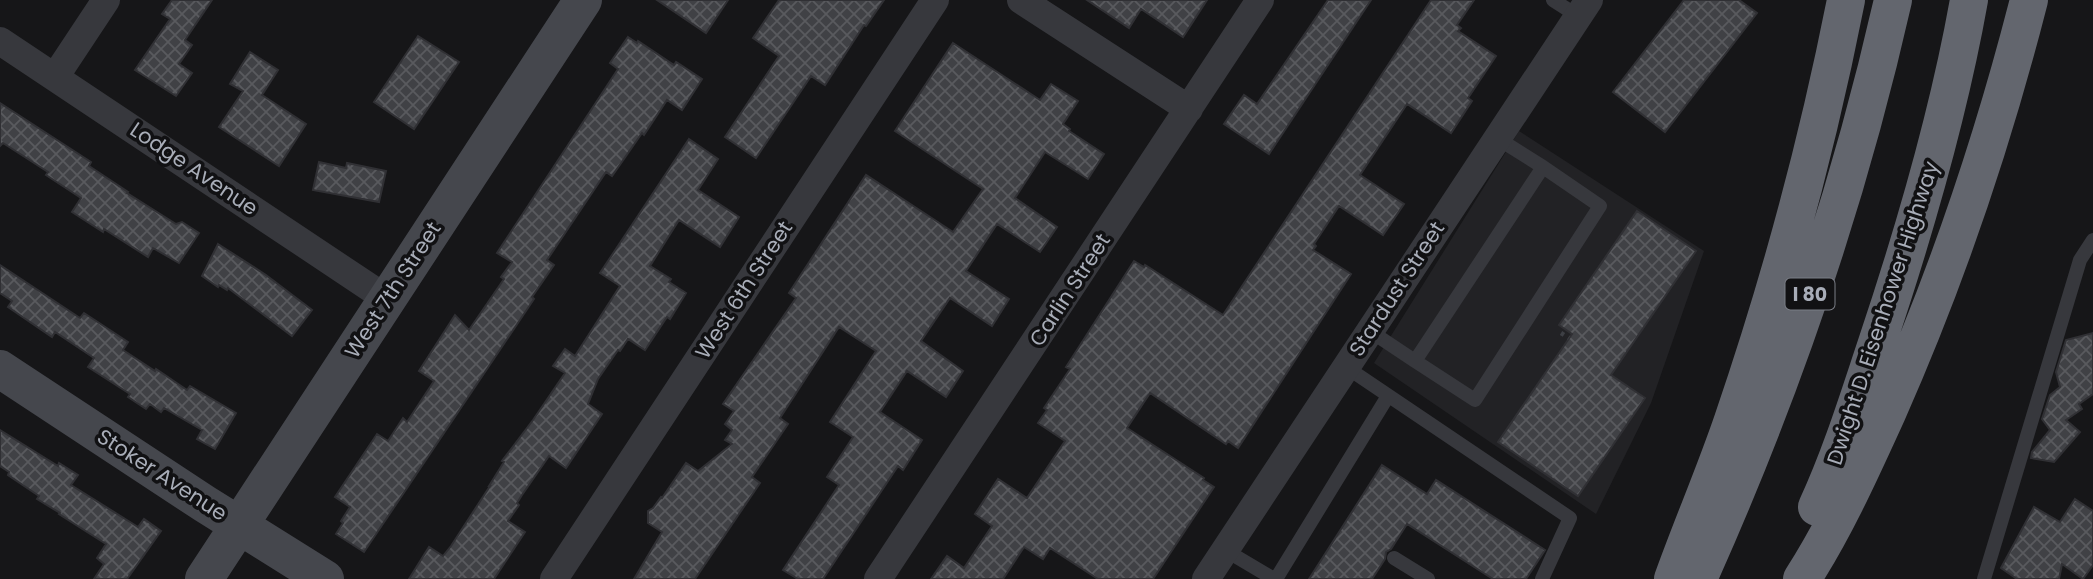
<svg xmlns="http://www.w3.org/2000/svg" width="2093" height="579" font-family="Poppins,sans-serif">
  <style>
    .built { fill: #222225 }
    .building { fill: url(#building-cross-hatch); stroke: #303034; stroke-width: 2 }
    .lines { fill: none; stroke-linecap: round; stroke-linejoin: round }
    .path { stroke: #3d3f44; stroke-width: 4.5; stroke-dasharray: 3.5 5; stroke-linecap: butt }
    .lane { stroke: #37383d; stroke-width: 14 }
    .street { stroke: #37383d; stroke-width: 28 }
    .secondary { stroke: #45474d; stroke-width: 38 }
    .highway { stroke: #63666e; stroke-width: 38 }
    .labels { text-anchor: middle; stroke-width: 7; stroke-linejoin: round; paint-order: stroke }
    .shield { fill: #111113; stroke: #7b7e86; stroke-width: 2 }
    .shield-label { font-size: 19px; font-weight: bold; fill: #a8adb8 }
    .street-label { font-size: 21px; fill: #a8adb8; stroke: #111113 }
  </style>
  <defs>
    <pattern id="building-cross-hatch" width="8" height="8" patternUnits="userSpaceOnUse" patternTransform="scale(1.75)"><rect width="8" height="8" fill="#404145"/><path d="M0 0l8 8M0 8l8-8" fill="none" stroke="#595a5e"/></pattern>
  </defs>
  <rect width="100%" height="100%" fill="#161618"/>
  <path class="built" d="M1519 131 1704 251 1651 403 1596 514 1374 363Z"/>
  <path class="building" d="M172 0H212L185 40 192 45 179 64 192 73 176 96 135 70 170 19 162 14Z
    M657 0H728L706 33Z
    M779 0H884L866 26 864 25 825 85 811 76 756 158 725 137 779 56 753 38Z
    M1087 0H1207L1183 37 1141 9 1129 28Z
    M1328 0H1371L1269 154 1224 124 1244 95 1257 104Z
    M1431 0H1474L1457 25 1461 28 1458 31 1496 56 1468 98 1472 101 1451 133 1407 104 1360 175 1404 204 1383 235 1339 206 1314 244 1316 246 1313 250 1351 274 1238 448 1228 441 1226 444 1150 393 1127 428 1204 478 1203 480 1214 487 1153 579H1098L1050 548 1043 559 1024 547 1003 579H931L947 556 964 568 992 526 975 514 998 479 1027 498 1065 441 1038 423 1047 410 1044 408 1070 369 1066 367 1134 261 1144 267 1145 265 1223 315Z
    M1684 0H1739L1757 13 1665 132 1613 92Z
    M418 36 459 62 414 129 374 102Z
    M628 37 637 43 638 41 674 65 676 62 702 79 682 110 667 100 644 135 642 133 612 176 606 172 547 260 554 265 532 297 534 299 364 552 336 534 343 523 341 521 350 507 335 497 377 434 388 441 403 418 407 422 434 381 419 371 455 315 469 330 504 279 501 277 512 262 497 253 618 69 610 63Z
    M953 43 1040 100 1051 84 1078 101 1063 124 1070 129 1069 131 1104 154 1088 179 1045 152 1015 198 1057 227 1040 252 997 224 966 271 1009 299 992 326 950 298 921 341 963 371 946 397 907 371 880 412 922 440 903 470 898 466 823 579H798L783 570 839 485 827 477 853 437 830 422 876 351 839 327 780 418 788 424 752 477 760 483 695 579H634L662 532 648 523V511L653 508 661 497 662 498 686 463 698 471 732 444 725 440 732 430 725 424 734 411 723 404 796 298 789 293 866 175 953 232 983 189 895 131Z
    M250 52 278 70 262 95 306 124 279 166 219 127 243 91 230 84Z
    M0 103 91 162 89 166 128 192 127 193 176 224 182 222 199 233 179 263 153 248 148 257 104 229 103 232 72 212 81 198 46 175 48 172 3 143 0 146Z
    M689 139 718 159 698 190 739 217 720 247 679 220 650 266 671 279 669 282 686 293 670 319 667 317 645 350 628 339 620 351 618 350 598 379 588 404 602 414 566 468 549 456 522 495 517 503 519 505 508 521 525 532 494 579H409L429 547 443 556 451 546 490 486H489L504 462 502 461 533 420 565 373 553 366 565 349 575 356 620 286 600 273Z
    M319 162 346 168 347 163 386 171 379 202 313 190Z
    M1637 211 1696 251 1611 375 1645 398 1578 496 1498 442 1572 334 1559 325Z
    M218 244 266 275 312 310 292 336 228 288 227 290 219 285 218 287 202 276Z
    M0 265 80 318 84 313 128 342 123 350 155 371 156 369 187 390 190 386 236 413 215 449 197 439 202 430 164 408 161 412 150 404 146 409 128 397 130 394 88 367 94 358 55 332 52 337 8 307 12 301 0 293Z
    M2093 333V394L2079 404 2082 409 2066 420 2080 432 2054 462 2031 458 2032 452 2050 430 2042 419 2050 395 2060 387 2056 372 2066 340Z
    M0 430 58 466 59 463 78 475 71 485 138 527 144 519 161 531 127 579H94L104 564 97 558 106 544 59 514 60 513 37 499 39 496 8 475 9 472 0 466Z
    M1382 465 1427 494 1436 480 1545 550 1526 579H1493L1407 524 1391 549 1386 552 1385 559 1372 579H1309Z
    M2075 499 2093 511V565L2083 579 2062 564 2059 579H2017L2001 568 2034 507 2060 522Z"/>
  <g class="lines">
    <path class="path" d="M1561 333 1569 338"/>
    <path class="lane" d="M1553 0 1578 16
      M1370 331 1415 361 1543 167 1497 138
      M1415 361 1475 400 1600 206 1543 167
      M1346 367 1570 518 1542 579
      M1225 550 1274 579
      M1394 558 1428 579
      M1276 579 1388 396
      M1984 579 2080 260 2093 240"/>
    <path class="street" d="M1021 0 1189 109
      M0 41 387 299
      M55 77 106 0
      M554 579 935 0
      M878 579 1260 0
      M1206 579 1589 0"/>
    <path class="secondary" d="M0 369 205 504 325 579
      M204 579 583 0"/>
    <path class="highway" d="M1817 507C1841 455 1858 400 1876 346 1914 233 1948 118 1969 0
      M1673 579C1692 526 1715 473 1733 420 1780 283 1818 142 1846 0
      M1698 579C1782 392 1848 199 1893 0
      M1802 579C1836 526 1861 470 1887 413 1946 280 1993 141 2029 0"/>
  </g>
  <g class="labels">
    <rect class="shield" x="1785.5" y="278.5" width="49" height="31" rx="5"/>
    <g class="shield-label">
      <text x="1810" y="301">I 80</text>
    </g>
    <g class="street-label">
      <text transform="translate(194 169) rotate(34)" y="7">Lodge Avenue</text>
      <text transform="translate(1397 289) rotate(-57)" y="7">Stardust Street</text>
      <text transform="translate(393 290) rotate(-57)" y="7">West 7th Street</text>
      <text transform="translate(744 290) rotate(-57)" y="7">West 6th Street</text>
      <text transform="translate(1070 290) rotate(-57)" y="7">Carlin Street</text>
      <text transform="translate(1883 313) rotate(-72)" y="7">Dwight D. Eisenhower Highway</text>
      <text transform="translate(162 475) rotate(33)" y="7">Stoker Avenue</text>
    </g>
  </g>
</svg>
